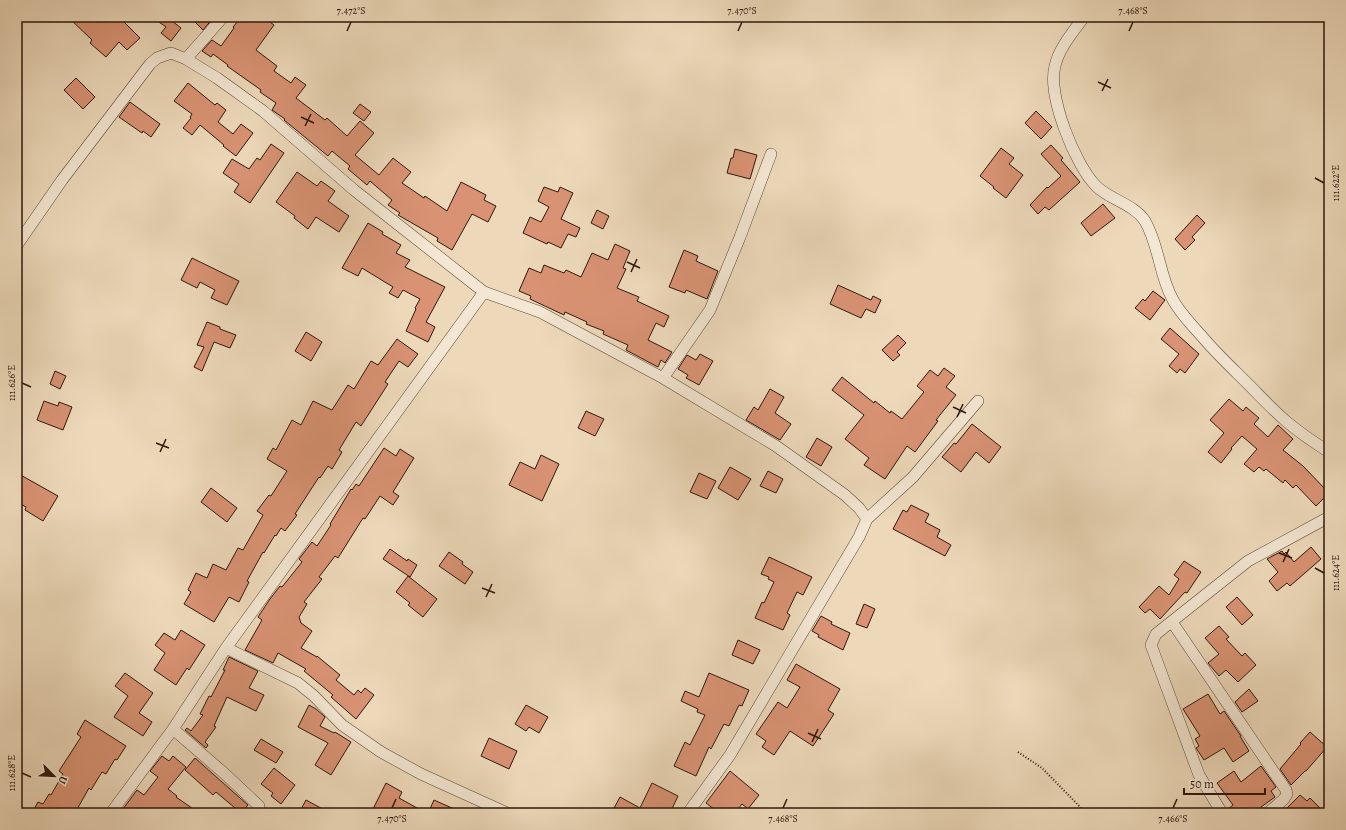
<svg xmlns="http://www.w3.org/2000/svg" width="1346" height="830" font-family="Alegreya,serif">
  <style>
    .building { fill: #d99374; stroke: #2e170b }
    .lines { fill: none; stroke-linecap: round; stroke-linejoin: round }
    .minor-casing { stroke: #5e4837; stroke-width: 12 }
    .path { stroke: #2e170b; stroke-width: 2; stroke-dasharray: 1 2; stroke-linecap: butt }
    .minor { stroke: #f3e6d2; stroke-width: 11 }
    .ticks { fill: none; stroke: #2e170b; stroke-width: 1.5 }
    .neatline { fill: none; stroke: #2e170b; stroke-width: 1.5 }
    .ticks-label { font-size: 10px; text-anchor: middle; fill: #2e170b }
  </style>
  <rect width="100%" height="100%" fill="#edd9ba"/>
  <filter id="stains"><feTurbulence type="fractalNoise" baseFrequency=".005" numOctaves="4"/><feColorMatrix values="0 0 0 0 .2 0 0 0 0 .09 0 0 0 0 .02 0 0 0 .5 -.17"/></filter>
  <radialGradient id="worn" r=".72"><stop offset=".6" stop-color="#630" stop-opacity="0"/><stop offset="1" stop-color="#630" stop-opacity=".3"/></radialGradient>
  <path class="building" d="M68 17H119L140 38 127 50 119 42 106 57 90 43 92 40Z
    M152 17H167L181 28 171 41 161 33 166 27Z
    M190 17H214L203 30Z
    M241 17H249L254 20 257 17H263L274 25 256 50 277 66 274 71 291 83 295 77 306 85 296 98 325 120 327 118 347 136 360 121 374 133 355 155 379 175 393 158 411 172 402 183 424 198 425 196 447 211 461 182 486 195 484 200 496 206 488 222 472 214 452 250 437 241 438 238 398 215 400 213 388 205 392 200 370 181 367 185 348 169 350 166 332 151 328 156 284 120 285 119 272 110 276 103 260 92 261 90 227 66 228 65 213 54 211 57 202 51 212 40 221 46 234 28 233 27Z
    M76 78 95 97 83 109 64 90Z
    M188 83 215 105 217 103 226 110 218 122 233 134 241 124 253 133 236 156 223 146 224 145 200 125 192 135 183 128 191 118 190 117 192 114 174 101Z
    M130 102 160 124 151 137 143 131 142 133 119 117Z
    M360 104 371 112 364 121 353 113Z
    M1036 111 1052 127 1041 139 1025 123Z
    M271 144 284 153 250 203 234 192 239 184 223 173 232 159 249 169 257 158 260 160Z
    M1051 145 1063 158 1061 160 1080 182 1049 210 1045 207 1038 214 1030 205 1047 187 1048 188 1061 176 1041 154Z
    M1001 148 1014 158 1009 164 1023 175 1006 198 993 188 994 187 980 176Z
    M735 149 757 155 750 179 727 173 731 158H733Z
    M297 172 317 186 321 181 335 191 328 201 349 216 339 232 316 217 308 229 294 218 295 216 276 202Z
    M544 187 558 192 560 187 573 193 561 219 580 228 576 237 568 234 561 248 548 242 547 244 523 233 530 217 541 222 549 207 538 201Z
    M1103 204 1115 218 1091 236 1081 223Z
    M597 210 609 216 603 229 591 223Z
    M1197 215 1205 223 1192 237 1195 240 1185 250 1175 239Z
    M368 223 383 232 382 234 401 245 396 253 410 260 405 267 445 287 426 322 435 327 428 342 406 331 416 309 415 308 420 299 403 290 398 298 389 293 393 287 362 268 358 276 342 268Z
    M615 244 630 251 623 268 626 269 617 288 639 297 637 301 669 316 664 327 656 323 648 340 672 352 665 363 661 360 658 367 626 350 628 345 603 334 604 331 586 324 587 322 565 312 564 315 530 299 531 296 519 291 529 268 541 273 544 265 564 273 566 270 581 277 592 253 608 260Z
    M684 250 698 256 696 261 718 271 707 299 686 290 685 293 669 287Z
    M192 258 239 281 227 305 211 298 215 290 200 282 197 288 181 280Z
    M838 285 871 300 873 296 881 300 875 313 866 309 861 318 830 304Z
    M1153 291 1165 300 1150 320 1135 308 1143 299 1145 301Z
    M207 322 220 327V329L236 335 230 348 214 342 202 371 194 367 204 347 197 345Z
    M1170 328 1199 354 1185 373 1180 369 1177 373 1169 366 1179 354 1161 339Z
    M306 332 322 342 311 361 295 351Z
    M898 335 906 343 897 352 900 355 893 361 882 350Z
    M397 339 418 354 408 367 399 361 385 382 388 384 361 426 356 422 339 450 342 452 332 469 328 466 320 478 319 477 295 514 297 515 285 531 281 528 276 536 275 535 264 553 263 552 247 581 249 582 239 602 229 597 214 622 184 604 191 592 188 590 196 573 207 578 213 564 226 570 238 548 243 550 263 515 257 511 269 495 271 496 287 471 267 459 273 448 276 450 292 420 301 425 313 401 332 410 348 385 354 389 371 361 378 365Z
    M700 354 713 361 699 385 686 378 688 375 678 369 687 355 696 360Z
    M944 368 955 376 946 387 956 395 936 420 938 421 915 452 907 446 885 479 864 465 869 458 845 439 864 415 832 390 842 377 874 403 875 401 890 413 891 411 902 419 924 392 917 386 930 370 938 376Z
    M55 371 66 376 60 389 50 384Z
    M770 389 784 397 775 413 791 424 780 440 746 420 754 407 758 410Z
    M1229 399 1243 411 1246 407 1259 418 1254 424 1268 437 1278 425 1293 439 1283 450 1303 466 1329 493 1316 506 1296 485 1293 488 1285 480 1283 483 1266 469 1264 471 1259 467 1254 472 1244 464 1257 449 1242 436 1231 448 1232 449 1221 463 1208 452 1224 433 1210 420Z
    M44 401 58 406 59 402 72 407 63 430 37 420Z
    M586 411 604 419 595 436 578 428Z
    M972 424 1001 447 989 463 976 452 961 472 942 457 954 443 956 444Z
    M817 438 832 447 821 466 806 457Z
    M384 448 396 456 400 449 414 458 393 492 399 496 393 505 380 496 365 519 363 518 338 558 335 556 319 577 322 579 304 602 307 604 299 617 301 623 312 631 301 648 317 657V656L340 675 336 680 354 695 358 690 361 693 365 688 374 695 356 719 331 697 333 695 304 671 306 669 278 653 273 663 245 650 262 620 258 617 270 599 280 586 282 587 302 562 299 559 312 542 317 546 331 525 330 524 351 489 352 490 356 484 359 486Z
    M541 455 559 464 542 501 509 485 520 462 535 469Z
    M730 467 751 479 738 500 718 488Z
    M768 471 783 479 776 493 760 486Z
    M17 473 58 496 43 521 25 510 26 507 17 502Z
    M699 473 716 481 707 499 690 492Z
    M211 488 237 508 227 522 201 502Z
    M911 505 929 514 925 522 940 530 937 537 951 545 945 556 893 529 903 510 907 512Z
    M1311 547 1321 559 1290 586 1287 583 1277 591 1269 581 1278 572 1267 559 1282 551 1284 554 1286 552 1294 562Z
    M390 549 407 561 408 559 417 565 410 577 383 559Z
    M449 552 463 562 462 564 473 572 465 584 439 566Z
    M769 557 812 577 803 595 797 592 787 613 790 615 783 630 755 618 762 602 764 603 774 582 768 579 769 577 761 574Z
    M1184 561 1201 572 1187 593 1185 592 1160 619 1150 609 1145 613 1139 607 1159 586 1169 595 1179 579 1174 575Z
    M408 576 437 599 423 617 408 605 410 603 396 592Z
    M1237 597 1253 615 1242 625 1226 607Z
    M864 604 875 609 867 628 856 624Z
    M821 616 832 622 831 624 850 633 843 650 818 637 819 635 812 631Z
    M1219 626 1229 637 1226 639 1242 656 1245 653 1256 665 1238 682 1226 670 1219 676 1208 663 1219 654 1205 638Z
    M181 630 205 645 189 670 187 668 176 685 154 670 165 653 155 645 164 633 175 640Z
    M738 640 760 650 753 664 732 655Z
    M229 657 258 671 249 688 264 695 256 711 227 697 214 726 216 727 205 742 208 745 206 748 185 730 187 728 191 731 203 715 200 714 209 696 211 697 225 670H223Z
    M796 664 840 689 828 710 834 714 813 746 790 731 774 755 762 747 766 741 756 734 778 702 787 708 800 687 787 680Z
    M125 673 153 693 139 713 152 722 143 736 114 717 128 696 115 686Z
    M709 673 749 690 742 706 739 705 729 726 724 724 711 749 709 747 696 776 674 766 685 742 690 745 705 715 697 712 698 709 681 701 685 691 699 697Z
    M1249 689 1258 701 1242 712 1235 702Z
    M1208 694 1220 714 1224 711 1241 736H1240L1249 751 1233 762 1224 748 1204 760 1196 748 1199 746 1195 739 1200 736 1183 709Z
    M309 705 316 709 325 717 320 726 334 733 335 732 351 742 331 775 315 765 328 743 298 727Z
    M526 705 548 717 539 733 529 727 526 731 515 724Z
    M85 720 126 746 117 760 115 759 106 774 102 772 91 790 89 788 75 813H32L38 802 43 804 49 794 51 795 63 774 59 771 81 737 77 734Z
    M1310 732 1327 747 1306 771H1305L1291 785 1280 769 1301 744 1300 743Z
    M489 738 517 751 509 769 481 756Z
    M261 739 283 752 276 763 254 750Z
    M162 756 169 761 173 756 186 767 168 789 177 796 176 797 199 813H120L137 790 144 795 158 777 150 771Z
    M195 758 248 805 241 813 216 792 213 795 185 770Z
    M1261 766 1276 787 1271 791 1275 797 1261 807 1262 809 1261 813H1229L1228 809 1233 805 1217 783 1234 771 1241 782Z
    M274 768 295 785 281 804 271 796 273 793 261 784Z
    M730 771 759 795 748 809 742 804 735 813H713L715 810 706 803Z
    M386 783 402 792 399 798 426 813H376L372 811Z
    M652 783 678 796 670 813H618L613 810 620 797 640 808Z
    M1300 795 1307 801 1310 798 1325 813H1282Z
    M306 800 330 813H299Z
    M434 800 463 813H428Z"/>
  <g class="lines">
    <g class="minor-casing">
      <path id="minor" d="M1084 17C1073 32 1059 48 1055 66 1047 95 1075 165 1096 186 1110 200 1134 204 1145 221 1159 245 1159 274 1172 298 1180 314 1194 327 1206 341 1219 356 1234 370 1248 384 1261 397 1273 410 1287 422 1300 433 1315 443 1329 452
        M186 59 223 17
        M17 245 62 180 150 64 157 58 171 53 186 59 217 78 263 111 354 190 484 292 540 312 663 378 776 446 845 495 859 508 867 519 859 537 730 755 688 813
        M663 378 710 310 740 237 771 154
        M867 519 913 477 978 401
        M1172 622 1286 790 1287 794 1284 799 1268 813
        M226 648 298 683 314 696 342 725 381 752 421 774 507 813
        M173 729 225 774 259 806
        M111 813 173 729 226 648 484 292
        M1222 813 1199 775 1151 645 1156 634 1248 561 1329 517"/>
    </g>
    <path class="path" d="M1018 752 1042 768 1086 813"/>
    <use href="#minor" class="minor"/>
  </g>
  <path class="ticks" d="M347 31 351 22M738 31 742 22M1129 31 1133 22M1098 82 1111 88M1102 91 1108 79M301 117 314 123M305 126 311 114M1315 178 1324 183M627 262 640 268M631 272 637 259M22 383 31 387M953 407 966 413M957 417 963 404M156 443 169 448M160 452 166 439M1279 553 1292 558M1283 562 1289 549M1315 568 1324 573M482 588 495 593M486 597 492 584M808 733 821 739M812 742 818 729M22 773 31 777M392 808 396 799M783 808 787 799M1173 808 1177 799"/>
  <rect width="1346" height="830" fill="none" stroke="#edd9ba" stroke-width="44"/>
  <g transform="translate(54 776) rotate(114)" stroke="#f3e6d2" stroke-width="3" paint-order="stroke">
  <path d="M0-3L7 15L0 10L-7 15Z" fill="#2e170b"/>
  <text y="-6" font-size="11" font-weight="bold" text-anchor="middle" fill="#2e170b">U</text>
  </g>
  <path d="M1184 788v6h81v-6" fill="none" stroke="#2e170b" stroke-width="2"/>
  <text x="1190" y="788" font-size="12" fill="#2e170b" stroke="#f3e6d2" stroke-width="3" paint-order="stroke">50 m</text>
  <rect x="22" y="22" width="1302" height="786" class="neatline"/>
  <g class="ticks-label">
    <text x="351" y="14">7.472°S</text>
    <text x="742" y="14">7.470°S</text>
    <text x="1133" y="14">7.468°S</text>
    <text transform="translate(1335 183) rotate(-90)" y="4">111.622°E</text>
    <text transform="translate(11 383) rotate(-90)" y="4">111.626°E</text>
    <text transform="translate(1335 573) rotate(-90)" y="4">111.624°E</text>
    <text transform="translate(11 773) rotate(-90)" y="4">111.628°E</text>
    <text x="392" y="822">7.470°S</text>
    <text x="783" y="822">7.468°S</text>
    <text x="1173" y="822">7.466°S</text>
  </g>
  <rect width="100%" height="100%" filter="url(#stains)"/>
  <rect width="100%" height="100%" fill="url(#worn)"/>
</svg>
